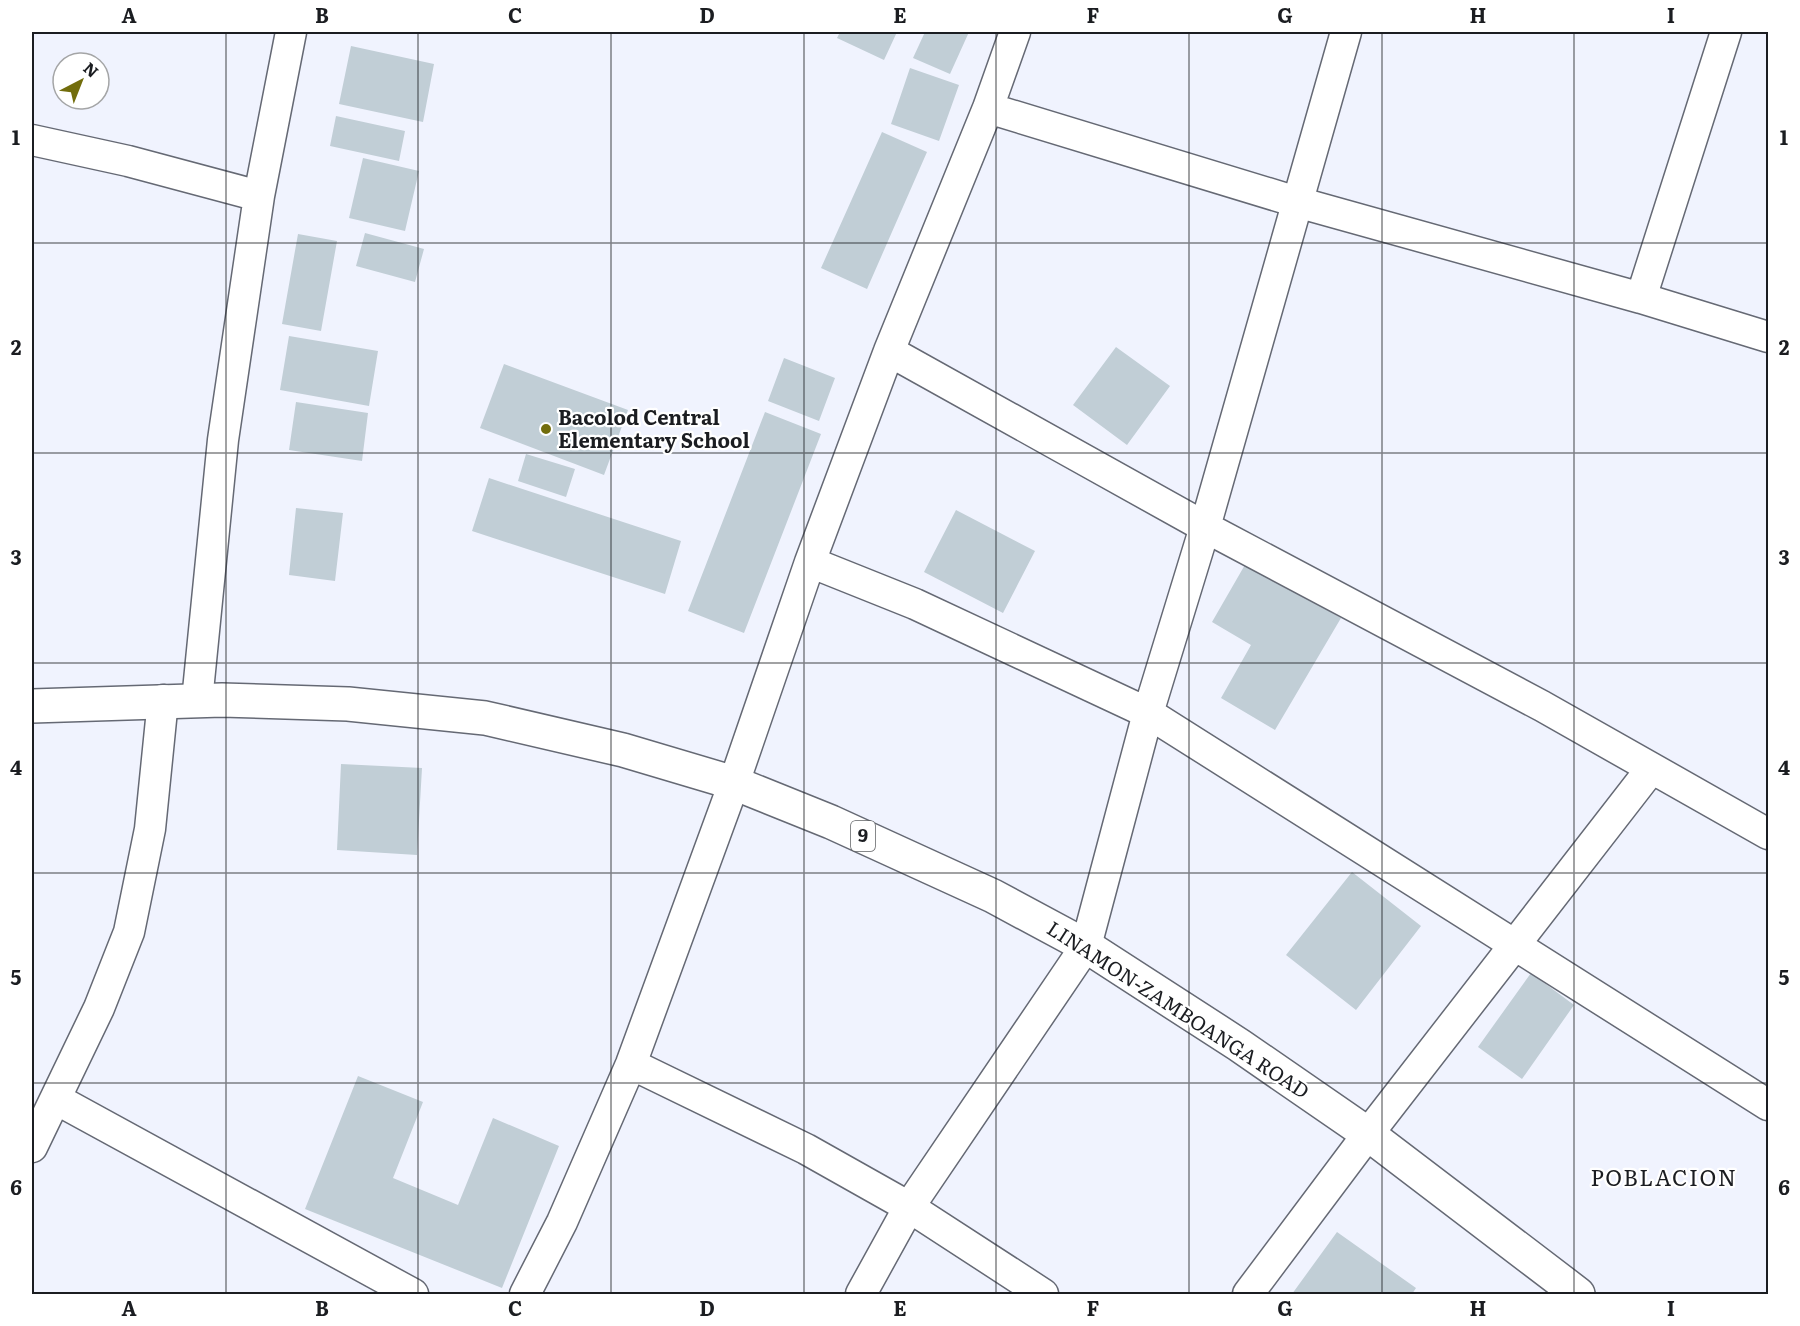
<svg xmlns="http://www.w3.org/2000/svg" width="1800" height="1326" font-family="Literata,serif">
  <style>
    .building { fill: #c1ced6 }
    .lines { fill: none; stroke-linecap: round; stroke-linejoin: round }
    .street-casing { stroke: #656974; stroke-width: 33 }
    .highway-casing { stroke: #656974; stroke-width: 36 }
    .street { stroke: #fff; stroke-width: 30 }
    .highway { stroke: #fff; stroke-width: 33 }
    .grid { fill: none; stroke: #1b1d21; stroke-width: 1.5; stroke-opacity: 0.55 }
    .poi-dot { fill: #726d0c; stroke: #fff; stroke-width: 2 }
    .labels { text-anchor: middle; stroke-width: 4.5; stroke-linejoin: round; paint-order: stroke }
    .shield { fill: #fff; stroke: #5f6164; stroke-width: 1.5 }
    .shield-label { font-size: 18px; font-weight: bold; fill: #1b1d21 }
    .poi-label { font-size: 20px; font-weight: bold; fill: #1b1d21; stroke: #fff; text-anchor: start }
    .street-label { font-size: 20px; fill: #1b1d21; stroke: #fff }
    .quarter-label { font-size: 22px; letter-spacing: 1.5px; fill: #1b1d21; stroke: #fff }
    .neatline { fill: none; stroke: #1b1d21; stroke-width: 2 }
    .grid-label { font-size: 20px; text-anchor: middle; font-weight: bold; fill: #1b1d21 }
  </style>
  <rect width="100%" height="100%" fill="#f0f3fe"/>
  <path class="building" d="M840 32H897L884 60 837 38Z
    M925 32H969L950 74 913 58Z
    M351 46 434 64 423 122 339 104Z
    M910 68 959 85 939 141 891 124Z
    M336 116 405 131 399 161 330 146Z
    M882 132 927 152 867 289 821 268Z
    M363 158 419 171 405 231 349 218Z
    M365 233 424 249 415 282 356 266Z
    M298 234 337 241 321 331 282 324Z
    M289 336 378 351 369 406 280 390Z
    M1116 347 1170 386 1127 445 1073 405Z
    M784 358 835 378 819 421 768 401Z
    M504 364 628 410 604 475 480 428Z
    M296 402 368 413 362 461 289 450Z
    M765 412 821 434 744 633 688 611Z
    M526 454 575 469 566 497 518 481Z
    M489 478 681 541 665 594 472 531Z
    M296 508 343 513 335 581 289 575Z
    M956 510 1035 551 1003 613 924 572Z
    M1246 563 1341 618 1275 730 1221 698 1251 645 1212 622Z
    M341 764 422 768 417 855 337 850Z
    M1352 872 1421 926 1356 1010 1286 955Z
    M1531 973 1574 1005 1522 1079 1478 1047Z
    M358 1076 423 1102 393 1178 458 1205 493 1118 559 1146 502 1288 305 1209Z
    M1337 1232 1416 1288 1412 1294H1292Z"/>
  <g class="lines">
    <g class="street-casing">
      <path id="street" d="M988 108 1297 202 1641 298 1768 337
        M32 140 128 161 259 196
        M1641 298 1726 32
        M889 351 1205 527 1542 706 1768 834
        M810 562 915 604 1148 713 1768 1105
        M197 701 223 440 259 196 291 32
        M631 1064 806 1149 909 1207 1043 1294
        M56 1099 413 1294
        M32 1147 99 1008 129 932 150 829 163 700
        M525 1294 562 1222 631 1064 734 783 810 562 889 351 988 108 1015 32
        M861 1294 909 1207 1086 946 1148 713 1205 527 1346 32
        M1248 1294 1368 1134 1651 769"/>
    </g>
    <g class="highway-casing">
      <path id="highway" d="M32 706 222 700 348 704 485 718 623 750 734 783 831 822 993 896 1086 946 1239 1045 1368 1134 1578 1294"/>
    </g>
    <use href="#street" class="street"/>
    <use href="#highway" class="highway"/>
  </g>
  <path class="grid" d="M226 32V1294M418 32V1294M611 32V1294M804 32V1294M996 32V1294M1189 32V1294M1382 32V1294M1574 32V1294M32 243H1768M32 453H1768M32 663H1768M32 873H1768M32 1083H1768"/>
  <circle class="poi-dot" cx="546" cy="429" r="6"/>
  <g class="labels">
    <rect class="shield" x="851" y="821" width="24" height="30" rx="4.5"/>
    <g class="shield-label">
      <text x="863" y="842">9</text>
    </g>
    <g class="poi-label">
      <text x="558" y="425">Bacolod Central<tspan x="558" dy="23">Elementary School</tspan></text>
    </g>
    <g class="street-label">
      <text transform="translate(1178 1010) rotate(33)" y="7">LINAMON-ZAMBOANGA ROAD</text>
    </g>
    <g class="quarter-label">
      <text x="1664" y="1186">POBLACION</text>
    </g>
  </g>
  <rect width="1800" height="1326" fill="none" stroke="#ffffff" stroke-width="66"/>
  <g transform="translate(81 81) rotate(42)"><circle r="28" fill="#ffffff" stroke="#a4a5a6" stroke-width="1.5"/>
  <path d="M0-4.5L10 22L0 15L-10 22Z" fill="#726d0c"/>
  <text y="-9" font-size="16" font-weight="bold" text-anchor="middle" fill="#1b1d21">N</text>
  </g>
  <rect x="33" y="33" width="1734" height="1260" class="neatline"/>
  <g class="grid-label">
    <text x="129" y="23">A</text>
    <text x="322" y="23">B</text>
    <text x="515" y="23">C</text>
    <text x="707" y="23">D</text>
    <text x="900" y="23">E</text>
    <text x="1093" y="23">F</text>
    <text x="1285" y="23">G</text>
    <text x="1478" y="23">H</text>
    <text x="1671" y="23">I</text>
    <text x="16" y="145">1</text>
    <text x="1784" y="145">1</text>
    <text x="16" y="355">2</text>
    <text x="1784" y="355">2</text>
    <text x="16" y="565">3</text>
    <text x="1784" y="565">3</text>
    <text x="16" y="775">4</text>
    <text x="1784" y="775">4</text>
    <text x="16" y="985">5</text>
    <text x="1784" y="985">5</text>
    <text x="16" y="1195">6</text>
    <text x="1784" y="1195">6</text>
    <text x="129" y="1316">A</text>
    <text x="322" y="1316">B</text>
    <text x="515" y="1316">C</text>
    <text x="707" y="1316">D</text>
    <text x="900" y="1316">E</text>
    <text x="1093" y="1316">F</text>
    <text x="1285" y="1316">G</text>
    <text x="1478" y="1316">H</text>
    <text x="1671" y="1316">I</text>
  </g>
</svg>
